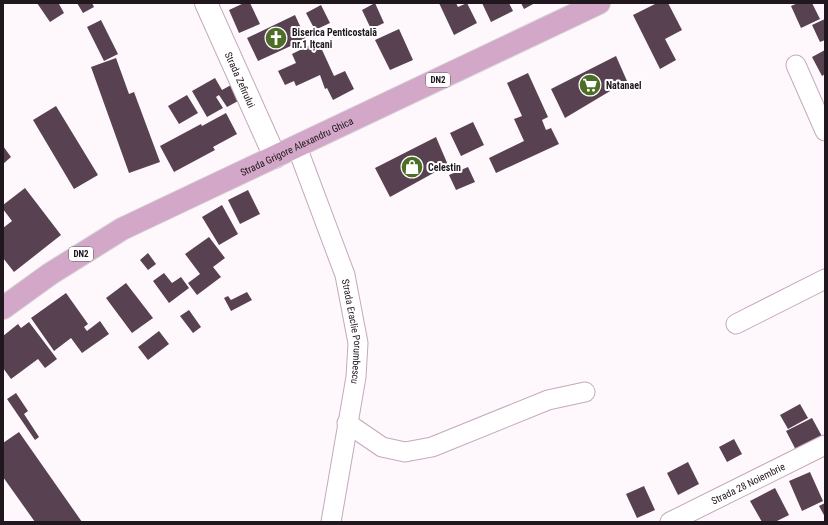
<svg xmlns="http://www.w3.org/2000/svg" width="828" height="525" font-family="'Roboto Condensed',sans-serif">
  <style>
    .building { fill: #584151 }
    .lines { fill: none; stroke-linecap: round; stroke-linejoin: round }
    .street-casing { stroke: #c4a9bc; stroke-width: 21 }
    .secondary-casing { stroke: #c4a9bc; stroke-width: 24 }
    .primary-casing { stroke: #d7d5d6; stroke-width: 24 }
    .street { stroke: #fff; stroke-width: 19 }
    .secondary { stroke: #fff; stroke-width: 22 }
    .primary { stroke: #d3a7c7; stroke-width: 22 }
    .labels { text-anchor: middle; stroke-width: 4; stroke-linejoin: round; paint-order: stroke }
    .shield { fill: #fff; stroke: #645d62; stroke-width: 1 }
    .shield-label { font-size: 9px; font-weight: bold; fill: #21171e }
    .poi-label { font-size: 10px; font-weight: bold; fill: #21171e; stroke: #fff; text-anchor: start }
    .street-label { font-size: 10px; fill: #21171e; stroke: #fff }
  </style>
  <rect width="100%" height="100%" fill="#fef8fc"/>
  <path class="building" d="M37 3H61L59 4 64 13 50 22Z
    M77 3H92L94 7 83 13Z
    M244 3H250L260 24 239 33 229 10Z
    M375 3 384 23 371 29 362 10Z
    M439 3H456L458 7 467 3 477 23 454 35Z
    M482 3H509L513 11 491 22Z
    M521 3H535L524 9Z
    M657 3H668L682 30 665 39 676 60 660 69 633 15Z
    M798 3H812L820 19 801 28 791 6Z
    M321 5 330 23 315 30 306 13Z
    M295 15 306 39 258 61 247 38Z
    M825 19V40L820 42 812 25Z
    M101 20 118 54 104 61 87 27Z
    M399 29 413 60 390 70 375 40Z
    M318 41 334 76 345 71 354 89 333 100 327 88 325 89 320 75 296 86 294 81 285 85 278 71 296 63 292 54Z
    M825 50V74L822 76 812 57Z
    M616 56 627 81 565 118 551 89Z
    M116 58 129 94 134 92 160 162 129 173 91 67Z
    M528 73 548 117 542 120 546 130 551 128 559 144 496 173 489 158 524 141 514 119 522 116 507 83Z
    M215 78 222 90 231 85 240 100 227 107 219 95 216 97 223 108 207 117 192 91Z
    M187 95 198 113 179 124 168 106Z
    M56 106 98 175 74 189 33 120Z
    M226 113 237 134 213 147 215 150 174 172 160 146 201 124 202 126Z
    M473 122 484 145 461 156 450 133Z
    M436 137 448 165 390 197 375 168Z
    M3 146 11 157 3 164Z
    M468 167 475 182 456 190 449 175Z
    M25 188 61 235 14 272 3 258V228L12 221 3 209V205Z
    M248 190 260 214 240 224 228 200Z
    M222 205 238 234 219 245 202 217Z
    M209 237 225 258 213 267 221 277 197 295 188 283 200 274 185 254Z
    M148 253 156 264 148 270 140 260Z
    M164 273 172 283 181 277 189 288 169 303 153 281Z
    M126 283 153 318 132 333 106 298Z
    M247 292 252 300 231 311 224 298 228 296 231 300Z
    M66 293 88 324 84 327 87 331 100 321 109 334 82 353 71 338 54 351 31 318Z
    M189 310 201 327 193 333 180 316Z
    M29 322 57 359 45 368 38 359 11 379 3 368V336L18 324 21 328Z
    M159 331 169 344 148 360 138 347Z
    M16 393 28 411 24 414 39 437 35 440 7 399Z
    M800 404 808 418 788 429 780 415Z
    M812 418 824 440 798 454 786 431Z
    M19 432 82 522H35L3 477V443Z
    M734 439 742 454 727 462 719 447Z
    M688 462 699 484 678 495 667 473Z
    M810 472 823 501 802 511 789 481Z
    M644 486 655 510 637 518 626 494Z
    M775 488 789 515 775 522H762L750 501Z
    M825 503V517L819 506Z"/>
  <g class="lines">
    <g class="street-casing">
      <g id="street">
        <path d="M796 65 825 131"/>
        <path id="s1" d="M297 147 345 275 358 343 356 377 331 522"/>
        <path d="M736 324 825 279"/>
        <path d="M347 423 382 447 405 452 432 447 548 400 585 392"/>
        <path id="s2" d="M670 522 825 445"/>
      </g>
    </g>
    <g class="secondary-casing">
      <g id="secondary">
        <path id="s3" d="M206 3 275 157"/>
      </g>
    </g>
    <g class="primary-casing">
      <g id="primary">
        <path id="s4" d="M3 308 50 274 122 229 599 3"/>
      </g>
    </g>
    <use href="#street" class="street"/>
    <use href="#secondary" class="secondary"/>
    <use href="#primary" class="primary"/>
  </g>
  <defs>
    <g id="church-disc" transform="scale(1.15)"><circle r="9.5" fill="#4c6e26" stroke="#fff"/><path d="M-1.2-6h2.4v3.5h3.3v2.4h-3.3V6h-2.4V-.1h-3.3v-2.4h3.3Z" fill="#fff"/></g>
    <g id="supermarket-disc" transform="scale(1.15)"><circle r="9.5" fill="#4c6e26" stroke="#fff"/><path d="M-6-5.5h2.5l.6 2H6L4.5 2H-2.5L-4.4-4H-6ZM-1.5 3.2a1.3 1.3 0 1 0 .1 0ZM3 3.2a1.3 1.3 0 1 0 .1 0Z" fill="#fff"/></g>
    <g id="shop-disc" transform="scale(1.15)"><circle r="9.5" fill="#4c6e26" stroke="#fff"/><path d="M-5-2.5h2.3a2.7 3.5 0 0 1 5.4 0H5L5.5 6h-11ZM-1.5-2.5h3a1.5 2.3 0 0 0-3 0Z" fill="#fff"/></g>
  </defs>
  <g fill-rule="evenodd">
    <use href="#church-disc" x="276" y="38"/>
    <use href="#supermarket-disc" x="590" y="85"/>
    <use href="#shop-disc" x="412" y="167"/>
  </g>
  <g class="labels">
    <g class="shield">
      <rect x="426" y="73" width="24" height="14" rx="3"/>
      <rect x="69" y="247" width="24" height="14" rx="3"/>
    </g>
    <g class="shield-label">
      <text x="438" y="83">DN2</text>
      <text x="81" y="257">DN2</text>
    </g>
    <g class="poi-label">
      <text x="292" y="36">Biserica Penticostală<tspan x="292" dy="12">nr.1 Ițcani</tspan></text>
      <text x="606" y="89">Natanael</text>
      <text x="428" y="171">Celestin</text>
    </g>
    <g class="street-label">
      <text dy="4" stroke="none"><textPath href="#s3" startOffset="84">Strada Zefirului</textPath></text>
      <text dy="4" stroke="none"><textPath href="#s4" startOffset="336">Strada Grigore Alexandru Ghica</textPath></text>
      <text dy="4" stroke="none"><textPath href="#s1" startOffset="194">Strada Eraclie Porumbescu</textPath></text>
      <text dy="4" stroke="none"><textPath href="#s2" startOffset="87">Strada 28 Noiembrie</textPath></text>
    </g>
  </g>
  <rect width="828" height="525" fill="none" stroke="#21171e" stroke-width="8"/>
</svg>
